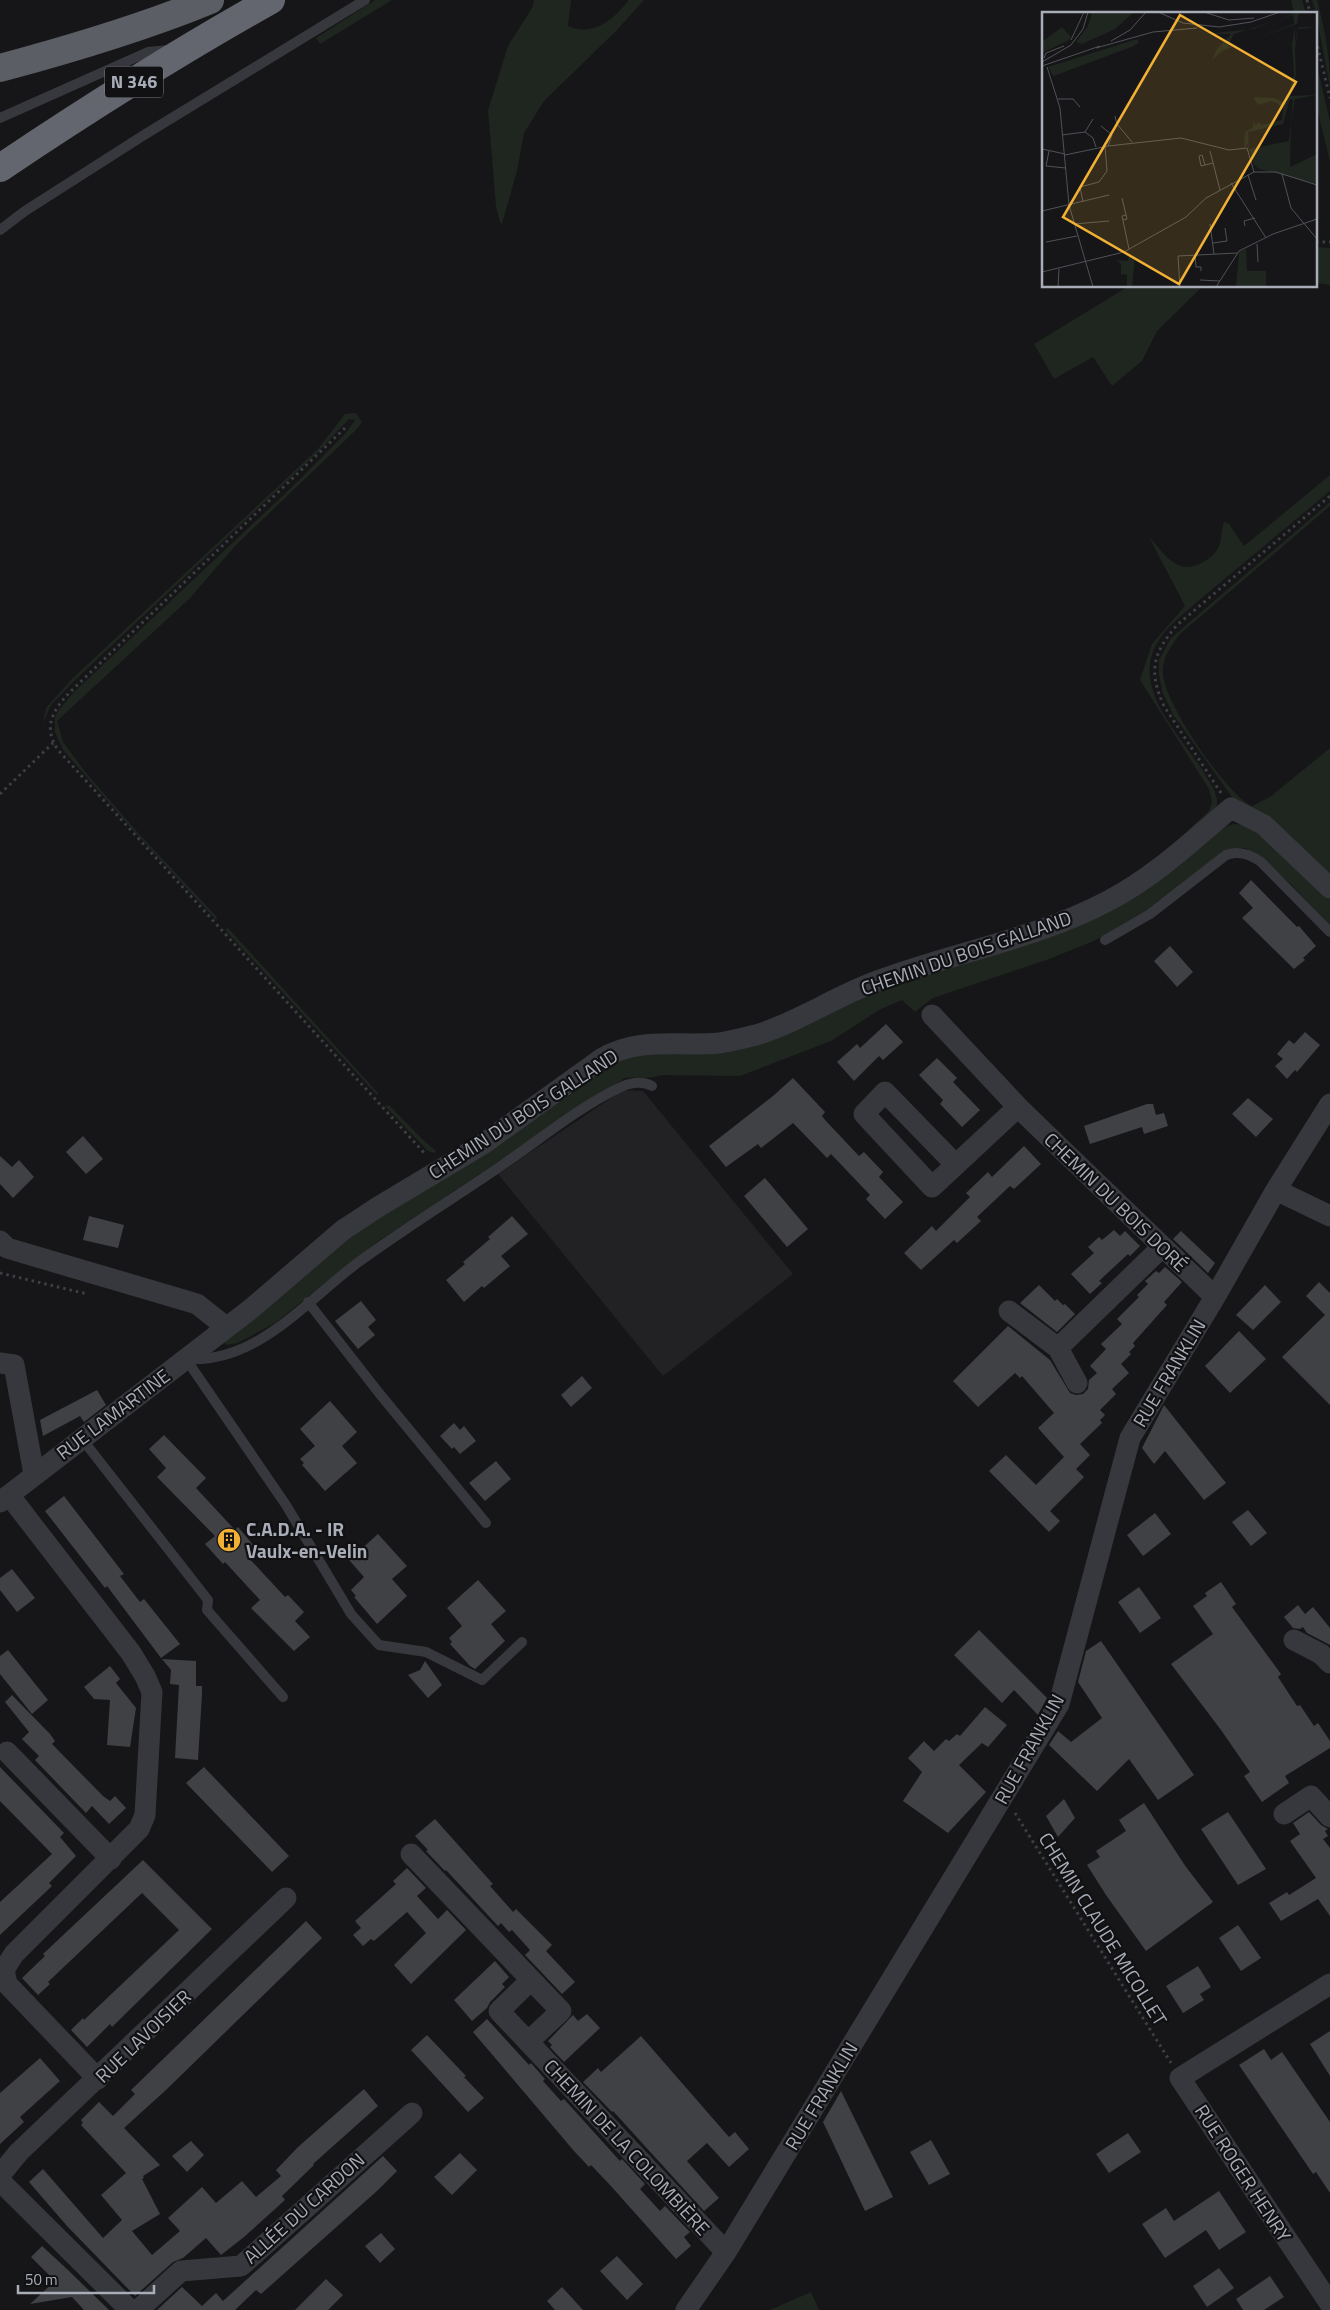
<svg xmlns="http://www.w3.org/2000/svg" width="1330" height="2310" font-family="'Titillium Web',sans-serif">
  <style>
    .built { fill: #222225 }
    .green { fill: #1e261f }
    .building { fill: #404145 }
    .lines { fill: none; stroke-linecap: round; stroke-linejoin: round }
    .path { stroke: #3d3f44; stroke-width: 3; stroke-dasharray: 2.5 4; stroke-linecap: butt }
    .service { stroke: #37383d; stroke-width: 10 }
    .minor { stroke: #37383d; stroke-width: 21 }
    .trunk { stroke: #5b5e65; stroke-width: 28 }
    .motorway { stroke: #63666e; stroke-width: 28 }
    .labels { text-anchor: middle; stroke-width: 4.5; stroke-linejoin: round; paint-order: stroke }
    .shield { fill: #111113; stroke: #7b7e86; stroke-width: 1 }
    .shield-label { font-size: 18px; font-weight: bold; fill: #a8adb8 }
    .street-label { font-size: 19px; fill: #a8adb8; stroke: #111113 }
    .poi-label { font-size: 19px; font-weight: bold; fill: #a8adb8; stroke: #111113; text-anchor: start }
    .inset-road { fill: none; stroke: #505258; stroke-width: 1 }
    .view { fill: #f2b134; fill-opacity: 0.15; stroke: #f2b134; stroke-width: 2.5 }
    .inset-edge { fill: none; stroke: #a8adb8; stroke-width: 2.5 }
  </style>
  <rect width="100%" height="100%" fill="#161618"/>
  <path class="built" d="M623 1090 643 1091 793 1274 663 1376 498 1174Z"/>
  <path class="green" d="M375 0H392L320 44 316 38Z
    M534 0H571L568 26C594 37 613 20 629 0H644L616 31 544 101 524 133 517 171 502 224 500 222 496 206 488 110 508 46 532 8Z
    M1291 0H1302L1306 14H1294Z
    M1312 0H1317C1325 31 1330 55 1330 87L1316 14Z
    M1316 61 1330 122V162L1316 104Z
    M1316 247 1330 248V285L1316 283Z
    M1129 286H1203L1157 331 1142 361 1112 386 1093 357 1054 379 1034 344Z
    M356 413 362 422 356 430 236 545 189 599 57 721 63 742 86 773 139 834 217 917 216 920 132 829 63 750 55 732V718L58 711 73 693 293 486 345 434 355 420 349 419 317 453 75 680 51 705 43 723 46 708 72 679 318 449 345 414Z
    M1330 475V491L1191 607C1179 618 1165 629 1157 643 1130 691 1184 738 1206 776 1211 784 1218 794 1217 804 1215 818 1182 838 1170 847L1209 811 1212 802 1209 789 1140 680 1152 644 1185 606 1149 537C1166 555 1178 578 1205 561 1210 558 1215 554 1218 548 1222 540 1221 530 1224 522L1229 524 1244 546Z
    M1330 502V506L1180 634C1171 646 1161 659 1163 675 1165 704 1226 794 1252 806L1270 797 1330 748V880L1235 801 1174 716 1163 694 1159 675V660L1171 638Z
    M1234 824 1247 825 1262 834 1330 899V926L1291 884 1257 855 1245 848 1228 849 1155 905 1094 941 1049 959 933 998 915 1012 902 1000 879 1010 831 1041 740 1076 662 1075C647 1080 640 1076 625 1078L377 1242 275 1323 238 1343 227 1345 223 1342 333 1245 607 1062 665 1050 842 1004 991 953 1227 826Z
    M228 928 378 1093 377 1095 228 933 225 929Z
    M389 1105 422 1139 436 1151 435 1153 428 1151 385 1106Z
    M811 2292 819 2310H770Z"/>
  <path class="building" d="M1251 880 1297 927 1299 926 1316 946 1303 958 1305 960 1294 969 1242 918 1253 908 1239 893Z
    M1170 946 1193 972 1177 987 1154 961Z
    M886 1024 903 1042 883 1060 879 1056 854 1081 837 1062 857 1044 860 1048Z
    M1305 1032 1320 1045 1297 1072 1295 1070 1287 1079 1275 1066 1283 1059 1277 1054 1289 1040 1294 1044Z
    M937 1058 957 1078 953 1082 980 1110 962 1127 940 1104 943 1100 919 1075Z
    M793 1078 825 1112 822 1116 826 1121 859 1156 864 1152 883 1172 879 1177 903 1202 885 1219 866 1199 870 1195 831 1154 827 1158 793 1123 761 1148 758 1144 726 1167 709 1146 773 1096Z
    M1248 1098 1273 1119 1256 1137 1232 1114Z
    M1147 1104H1153L1156 1115 1164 1113 1168 1126 1144 1134 1142 1127 1090 1144 1084 1126Z
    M83 1136 103 1159 86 1174 66 1152Z
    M1024 1146 1041 1164 1014 1189 1010 1186 977 1217 981 1221 957 1243 954 1240 921 1270 904 1253 932 1226 936 1231 970 1197 966 1193 988 1172 992 1177Z
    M0 1156 12 1167 19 1160 34 1177 13 1198 0 1184Z
    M765 1178 808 1229 787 1247 744 1196Z
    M89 1216 124 1225 118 1248 83 1240Z
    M512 1216 528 1234 501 1256 510 1266 484 1288 482 1286 464 1302 446 1280 465 1264 463 1262 490 1239 488 1237Z
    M1114 1230 1120 1236 1125 1231 1140 1246 1130 1256 1128 1254 1099 1281 1102 1283 1090 1294 1071 1274 1094 1253 1088 1247 1099 1237 1102 1240Z
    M1181 1231 1215 1263 1208 1273 1173 1239Z
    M1165 1267 1182 1282 1164 1302 1167 1305 1133 1343 1135 1346 1129 1352 1131 1354 1121 1364 1129 1373 1112 1389 1116 1394 1100 1410 1105 1415 1100 1420 1102 1423 1080 1444 1090 1455 1076 1469 1084 1477 1050 1511 1060 1521 1049 1532 989 1471 1006 1455 1036 1485 1064 1457 1038 1428 1054 1413 1022 1376 1020 1378 1015 1373 978 1407 953 1381 1008 1326 1050 1360 1070 1393 1076 1395 1083 1394 1088 1389 1089 1380 1097 1373 1090 1366 1106 1349 1101 1344 1122 1324 1117 1319 1139 1297 1137 1295 1148 1284 1145 1281 1156 1271 1159 1273Z
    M1319 1282 1330 1293V1405L1282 1357 1325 1315 1306 1296Z
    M1039 1285 1055 1301 1057 1299 1063 1305 1065 1304 1075 1314 1057 1332 1020 1303Z
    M1265 1285 1281 1302 1253 1330 1236 1315Z
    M361 1301 376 1320 368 1327 375 1335 358 1349 335 1321Z
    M1239 1331 1266 1359 1230 1393 1205 1366Z
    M582 1376 592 1388 571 1407 561 1395Z
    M97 1390 106 1405 84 1422 80 1416 43 1436 40 1420Z
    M330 1401 357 1432 342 1446 357 1463 325 1491 302 1465 304 1463 300 1459 315 1446 300 1429Z
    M1164 1405 1226 1483 1204 1500 1165 1451 1154 1464 1142 1448Z
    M454 1423 460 1430 464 1426 476 1441 460 1454 454 1447 452 1449 440 1436Z
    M164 1435 206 1478 196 1488 235 1530 238 1527 255 1547 246 1555 285 1597 288 1595 304 1612 295 1621 310 1637 294 1651 251 1608 260 1600 225 1562 223 1564 205 1544 215 1536 157 1477 166 1468 149 1449Z
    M496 1461 511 1479 485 1501 469 1483Z
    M64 1496 124 1574 120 1576 140 1602 144 1599 180 1644 161 1658 107 1586 105 1588 45 1511Z
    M1248 1510 1267 1533 1251 1546 1232 1522Z
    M1155 1513 1171 1534 1143 1556 1127 1535Z
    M378 1534 407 1566 392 1579 407 1596 377 1624 354 1597 356 1596 351 1590 364 1577 349 1560Z
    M12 1569 35 1598 17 1612 0 1590V1578Z
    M478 1580 506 1611 491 1624 505 1641 475 1669 470 1666 450 1644 452 1642 449 1638 462 1626 447 1608Z
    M1221 1582 1236 1604 1232 1607 1281 1674 1278 1677 1297 1706 1300 1705 1314 1726 1318 1723 1330 1741V1748L1285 1776 1289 1783 1262 1802 1244 1776 1250 1772 1221 1730 1171 1664 1213 1634 1193 1606 1207 1596 1205 1593Z
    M1139 1587 1161 1618 1140 1633 1118 1602Z
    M1298 1605 1305 1614 1313 1607 1330 1628V1645L1307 1633 1303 1627 1300 1629 1293 1628 1284 1617Z
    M979 1630 1047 1698 1038 1715 1014 1690 1002 1703 954 1655Z
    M1101 1641 1194 1775 1158 1800 1129 1759 1097 1791 1049 1745 1058 1731 1071 1742 1102 1718 1078 1682 1086 1651Z
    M8 1650 48 1700 32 1714 0 1674V1656Z
    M162 1659 196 1661V1686H202V1694L198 1760 175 1758 179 1685 170 1684 171 1670Z
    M425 1661 442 1685 428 1698 408 1675 420 1670Z
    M110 1666 120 1679 116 1683 136 1708 130 1747 107 1745 110 1700 94 1699 84 1687Z
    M12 1695 50 1734 55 1741 52 1744 103 1796 110 1801 115 1796 126 1808 109 1824 92 1806 86 1813 35 1760 39 1756 22 1739 29 1732 5 1702Z
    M985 1707 1007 1725 988 1747 982 1743 959 1765 986 1792 948 1833 903 1801 922 1772 908 1758 924 1741 934 1751 946 1739 949 1741 957 1734 960 1736Z
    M0 1767 64 1833 60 1837 76 1856 49 1883 52 1886 0 1935V1902L52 1854 0 1801Z
    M204 1767 289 1856 272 1872 186 1783Z
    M1064 1799 1075 1818 1058 1837 1046 1816Z
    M1144 1803 1186 1867 1213 1902 1146 1951 1106 1895 1087 1865 1100 1857 1096 1851 1126 1831 1119 1820Z
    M1228 1812 1266 1869 1238 1885 1201 1829Z
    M1309 1812 1321 1825 1328 1829 1325 1831 1328 1836 1323 1839 1330 1848V1916L1318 1899 1281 1921 1269 1903 1287 1892 1289 1895 1316 1878 1290 1841 1300 1834 1293 1823Z
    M435 1819 493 1884 490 1886 513 1912 516 1909 552 1945 546 1951 575 1982 562 1994 525 1955 530 1950 512 1930 509 1932 501 1923 498 1926 446 1870 445 1871 426 1851 428 1850 415 1836Z
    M143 1860 212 1929 112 2027 110 2024 87 2047 71 2030 83 2018 84 2020 179 1930 142 1893 48 1982 50 1984 38 1995 22 1978 45 1956 43 1954Z
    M407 1868 426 1888 417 1896 438 1919 447 1910 466 1930 411 1984 394 1965 426 1933 407 1912 374 1941 371 1939 363 1946 353 1935 361 1928 355 1921 396 1884 393 1881Z
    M306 1921 322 1938 166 2090 124 2128 160 2165 143 2176 144 2178 142 2179 160 2214 132 2231 152 2255 180 2231 168 2218 202 2187 216 2203 242 2181 256 2197 281 2176 276 2170 298 2147 364 2089 378 2106 313 2164 314 2165 282 2196 285 2200 244 2237 221 2255 206 2238 183 2258 173 2262 135 2296 67 2226 29 2182 43 2169 103 2238 122 2220 101 2195 126 2173 81 2125 83 2123 81 2120 99 2102 113 2116 135 2094 131 2090Z
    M1238 1925 1261 1958 1241 1971 1219 1938Z
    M495 1961 509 1977 502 1984 505 1987 490 2002 487 2008 472 2021 454 2000Z
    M1198 1966 1211 1987 1200 1994 1204 2000 1183 2013 1166 1986Z
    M587 2014 600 2028 564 2062 550 2047 552 2045 548 2041 573 2015 578 2021Z
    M487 2019 529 2065 531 2063 545 2079 543 2081 561 2101 564 2099 620 2161 622 2159 645 2184 640 2189 660 2211 665 2206 690 2232 684 2237 691 2246 676 2259 610 2185 591 2165 589 2167 574 2151 473 2032Z
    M1330 2031V2076L1310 2044Z
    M427 2035 466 2076 464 2077 484 2098 468 2112 411 2050Z
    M641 2036 729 2137 735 2132 749 2149 729 2167 707 2143 687 2161 719 2198 704 2211 613 2111 612 2112 583 2082 598 2068 601 2072Z
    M1264 2049 1271 2060 1282 2052 1330 2122V2193L1316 2172 1313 2174 1239 2065Z
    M40 2058 60 2081 20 2117 24 2122 0 2144V2093Z
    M841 2091 893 2197 865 2211 823 2122Z
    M1128 2133 1141 2152 1109 2173 1096 2154Z
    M931 2140 950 2174 929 2185 910 2152Z
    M191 2141 204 2155 187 2172 172 2156Z
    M460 2153 477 2170 452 2195 434 2177Z
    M383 2156 397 2171 377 2191 261 2294 256 2290 235 2310H157L182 2287 202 2306 216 2293 223 2301Z
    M1219 2191 1246 2232 1219 2250 1206 2230 1165 2258 1142 2224 1166 2208 1174 2221Z
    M381 2233 395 2249 380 2263 365 2246Z
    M42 2246 68 2270 109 2310H84L72 2297 30 2304 55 2281 31 2257Z
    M617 2256 643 2284 627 2300 600 2271Z
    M1219 2268 1234 2288 1207 2307 1193 2286Z
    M1270 2276 1284 2297 1264 2310H1243L1236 2299Z
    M326 2279 343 2295 328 2310H295Z
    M562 2287 583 2310H555L547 2301Z"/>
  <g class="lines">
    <path class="path" d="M1307 0 1310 14
      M1316 40 1330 98
      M1316 242H1330
      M345 428 69 693C52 711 43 728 58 750L426 1155
      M1221 793 1164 706C1148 671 1153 653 1177 625L1330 496
      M0 794 53 743
      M0 1273 87 1294
      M1015 1813 1171 2063"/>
    <path class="service" d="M0 118 148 52 170 50
      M0 230 25 211 144 135 365 0
      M1105 940 1150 914 1226 855C1239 850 1250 854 1261 862L1330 932
      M308 1302 379 1393 486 1523
      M186 1359 286 1505 351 1614 379 1645 426 1652 482 1680 522 1642
      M190 1359C259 1362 309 1298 360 1261 408 1226 459 1195 508 1161 543 1137 581 1106 619 1088 628 1083 642 1080 652 1086
      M82 1439 208 1600 207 1610 283 1697"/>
    <path class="minor" d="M932 1015 1018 1107 1215 1297
      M956 1165 885 1092 864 1114 932 1187 1018 1107
      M1276 1190 1330 1216
      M0 1241 7 1248 197 1304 226 1327
      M1009 1311 1058 1348 1077 1383
      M1058 1348 1162 1247
      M0 1363 14 1365 34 1474
      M9 1495 131 1653 145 1676 152 1692 145 1815 139 1829 14 1954 4 1970 7 1984 98 2079
      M0 1502 252 1308 343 1230 378 1207 483 1144 601 1059C638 1036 678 1047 719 1043 731 1041 744 1038 756 1035 799 1022 837 995 880 980 955 952 1036 939 1108 901 1154 877 1191 842 1231 808L1264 825 1330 888
      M1294 1640 1321 1654 1330 1663
      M7 1752 111 1859
      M1284 1814 1311 1796 1330 1817
      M411 1854 561 2011 528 2042
      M531 1980 499 2011 726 2252
      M1330 1984 1180 2078 1330 2304
      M0 2175 19 2152 286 1898
      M0 2181 130 2310
      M138 2310 181 2271 241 2266 412 2113
      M686 2310 726 2252 1059 1704 1130 1438 1215 1297 1276 1190 1330 1104"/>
    <path class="trunk" d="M0 68C71 49 142 28 210 0"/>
    <path class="motorway" d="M0 168C88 109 178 52 271 0"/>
  </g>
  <defs>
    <g id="building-disc" transform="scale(1.25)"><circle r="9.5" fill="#f2b134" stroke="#111113"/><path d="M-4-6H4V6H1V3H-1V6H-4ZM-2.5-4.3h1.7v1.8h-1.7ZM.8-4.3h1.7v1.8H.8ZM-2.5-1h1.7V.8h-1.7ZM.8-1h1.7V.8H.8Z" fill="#111"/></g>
  </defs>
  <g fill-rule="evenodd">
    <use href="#building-disc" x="229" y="1540"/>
  </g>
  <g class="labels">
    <rect class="shield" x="105" y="66.5" width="58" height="31" rx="4"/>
    <g class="shield-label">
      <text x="134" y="88">N 346</text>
    </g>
    <g class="street-label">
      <text transform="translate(966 953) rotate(-19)" y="7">CHEMIN DU BOIS GALLAND</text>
      <text transform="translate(523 1114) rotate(-33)" y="7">CHEMIN DU BOIS GALLAND</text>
      <text transform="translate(1116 1202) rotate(44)" y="7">CHEMIN DU BOIS DORÉ</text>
      <text transform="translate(1169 1373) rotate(-59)" y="7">RUE FRANKLIN</text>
      <text transform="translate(113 1414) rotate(-37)" y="7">RUE LAMARTINE</text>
      <text transform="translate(1029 1749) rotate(-61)" y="7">RUE FRANKLIN</text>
      <text transform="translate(1103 1929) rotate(58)" y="7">CHEMIN CLAUDE MICOLLET</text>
      <text transform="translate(143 2036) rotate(-44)" y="7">RUE LAVOISIER</text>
      <text transform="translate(821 2096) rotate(-59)" y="7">RUE FRANKLIN</text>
      <text transform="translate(627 2147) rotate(47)" y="7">CHEMIN DE LA COLOMBIÈRE</text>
      <text transform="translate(1243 2173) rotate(57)" y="7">RUE ROGER HENRY</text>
      <text transform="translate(304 2208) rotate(-42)" y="7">ALLÉE DU CARDON</text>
    </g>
    <g class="poi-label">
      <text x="246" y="1536">C.A.D.A. - IR<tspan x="246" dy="22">Vaulx-en-Velin</tspan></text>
    </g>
  </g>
  <g transform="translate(1042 12)">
    <rect width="275" height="275" fill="#161618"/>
    <path d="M50 0H92L73 17 40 32 34 30 46 14ZM257 0 255 12 180 39 170 48 175 37 189 22H163L211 17ZM251 3 252 12 192 35 186 34 192 22ZM253 14V31L256 15H275L256 17 253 37 254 63 248 84 275 83 253 87 249 109 248 155 275 142V172L217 157 212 153 205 131 204 135H202L203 120 211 116V108L213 113 218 110 219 113 240 108 241 97 235 91 229 89 216 93 211 85 232 86 244 91 252 63 250 32ZM248 87 251 88 247 129 207 137 206 120 241 112ZM20 15 29 25 27 28 0 41V30ZM95 27 97 30 92 34 17 62 11 64 6 55ZM204 237 205 259H224V275H194L197 240ZM87 244H93L90 275H85V263L79 262V252L74 248 86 249Z" fill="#1e261f" fill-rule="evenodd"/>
    <path class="inset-road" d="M116 0 141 11 177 15 209 10 238 0M162 0 187 8 212 6M29 28 42 0M69 29 88 18 104 0M54 36 111 20 155 16M2 46 4 41 22 34M0 50 29 33 41 17 46 0M0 54 58 34M5 55 18 96 27 193 51 275M16 87H31L38 95M73 104 75 112 90 130M59 114 70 123 66 134M43 120 51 107M20 123 43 120 51 126 54 135M0 137 23 142M7 139 4 154 24 156M168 139 178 178M23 143 66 134 139 126 187 138 205 136 212 160M163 153 160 143 157 144 159 154 171 151M240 162 249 196 275 227M206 163 214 188M189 171 224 226M80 186 85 207 81 208M41 190 38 175 57 170 65 159 63 134M0 199 67 183M84 203 80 204 87 237M32 212 67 209M168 212 172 242M203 214 202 209 213 206M4 230 35 224M171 231 185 229 183 216M215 232 216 250M153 244 154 255H159V259M0 260 82 240 144 205 164 186 212 160H234L275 173M158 268 178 269M16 275 17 257M138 275 136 244 195 241M174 275 197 239 231 222 275 207"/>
    <path class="view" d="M138 3 254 70 137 272 21 205Z"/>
    <rect width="275" height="275" class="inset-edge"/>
  </g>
  <path d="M18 2285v8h136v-8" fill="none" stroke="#a8adb8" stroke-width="2.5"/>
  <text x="25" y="2285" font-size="15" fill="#a8adb8" stroke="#111113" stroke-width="4" paint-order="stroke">50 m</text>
</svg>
